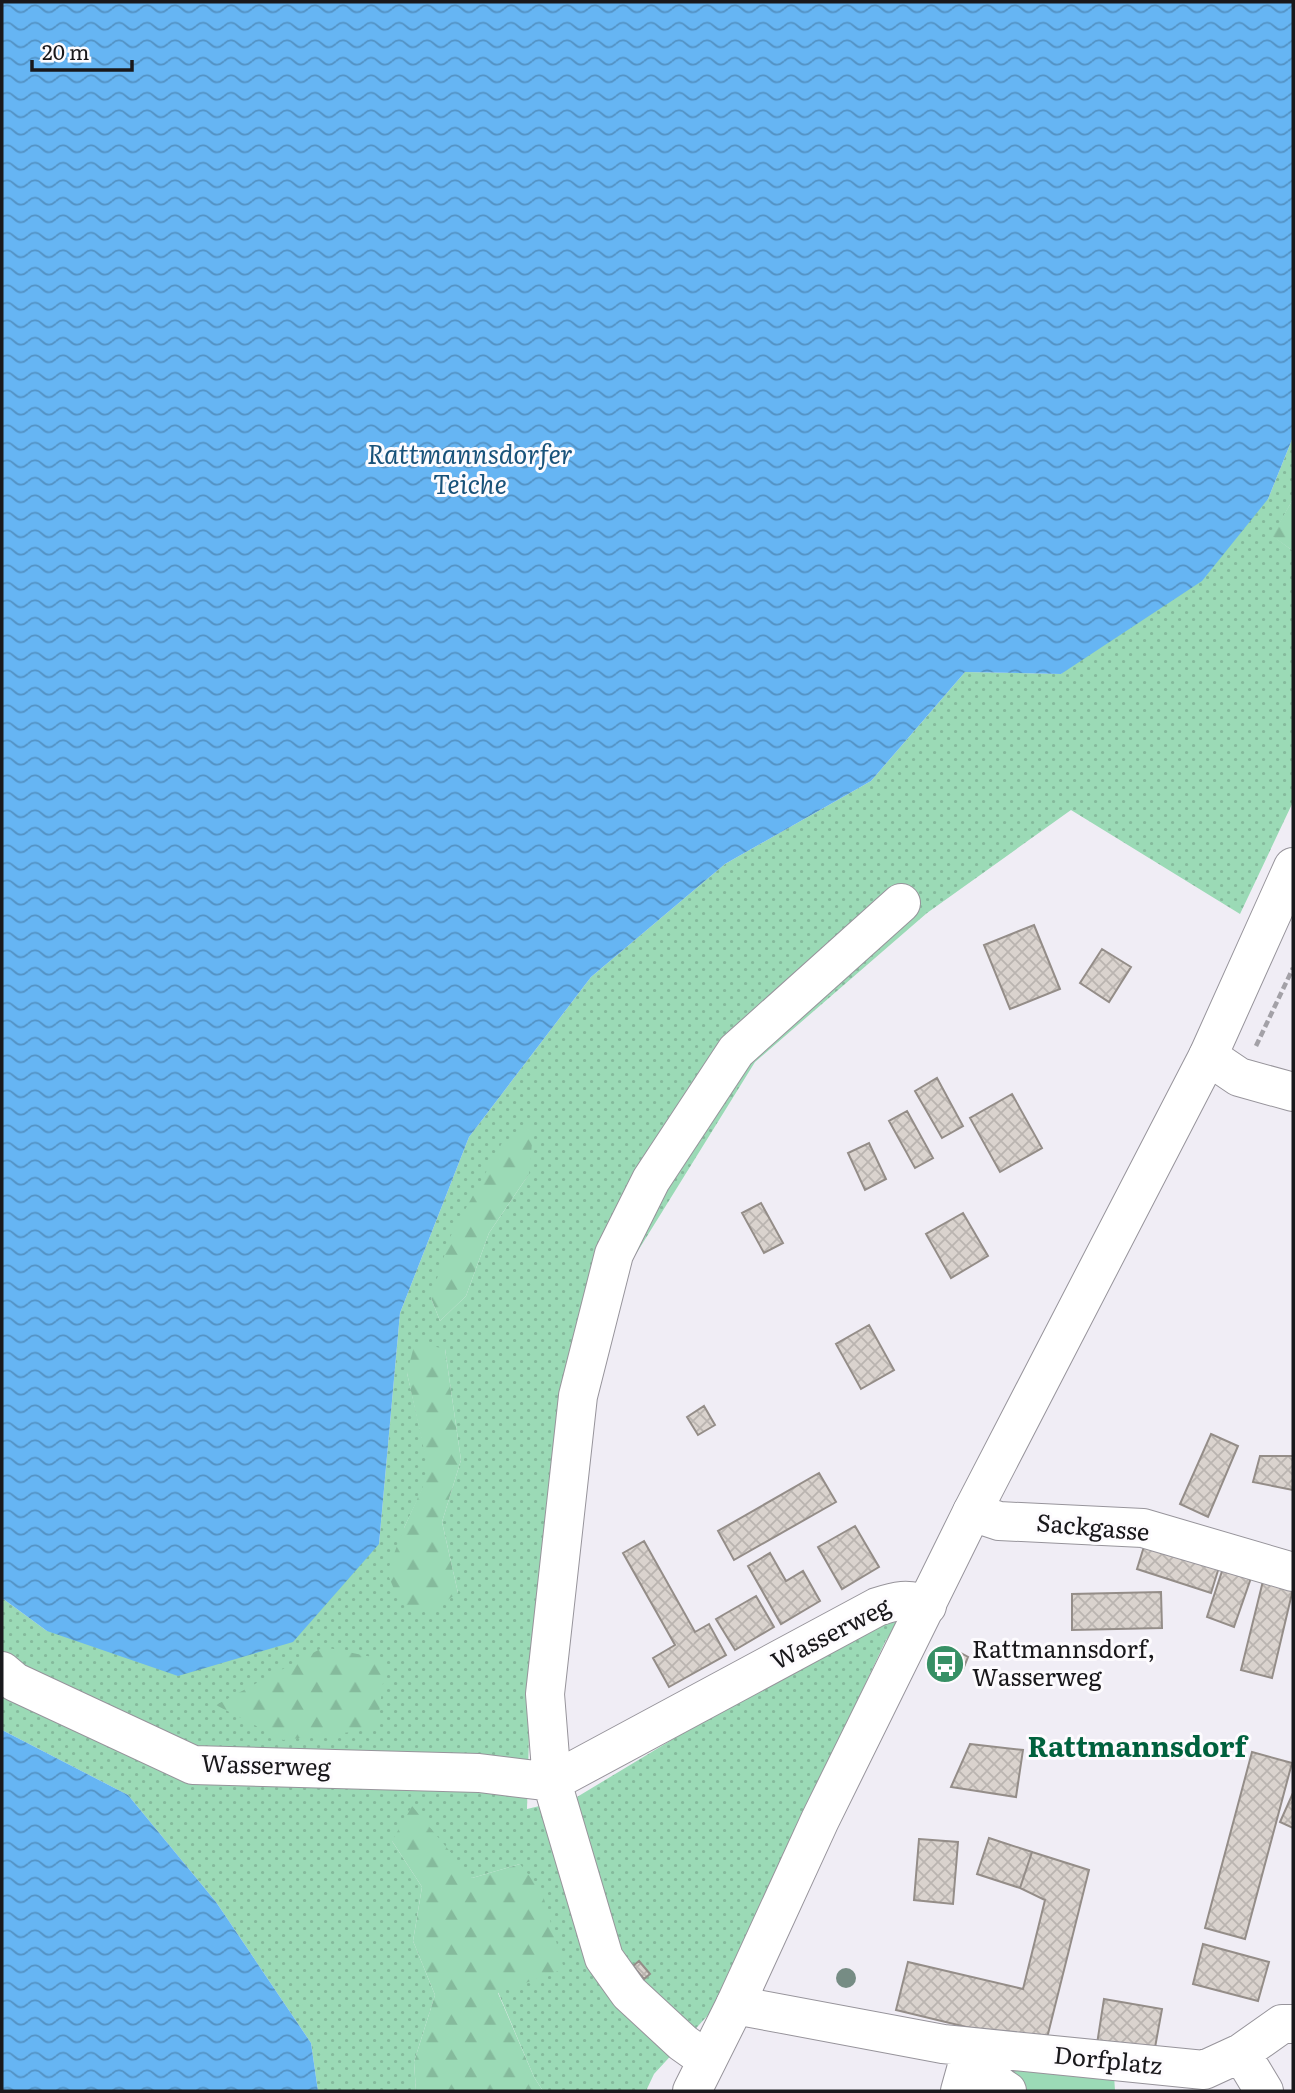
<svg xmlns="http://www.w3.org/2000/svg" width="1295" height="2093" font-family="Literata,serif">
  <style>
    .grass { fill: url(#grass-dots); fill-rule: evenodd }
    .forest { fill: url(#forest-firs) }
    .green { fill: #9bdab6 }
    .water { fill: url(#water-waves) }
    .building { fill: url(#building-cross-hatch); stroke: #948d88; stroke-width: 2 }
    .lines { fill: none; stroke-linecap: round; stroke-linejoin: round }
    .minor-casing { stroke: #97949b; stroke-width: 40 }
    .major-casing { stroke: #97949b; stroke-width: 40 }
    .path { stroke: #a3a1a7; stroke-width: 4.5; stroke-dasharray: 7 3.5; stroke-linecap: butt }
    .minor { stroke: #fff; stroke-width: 38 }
    .major { stroke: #fff; stroke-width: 38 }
    .tree { fill: #768c84 }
    .labels { text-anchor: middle; stroke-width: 6; stroke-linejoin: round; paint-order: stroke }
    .street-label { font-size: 24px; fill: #19181b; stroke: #fdfbfe }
    .poi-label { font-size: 24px; fill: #19181b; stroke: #fdfbfe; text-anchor: start }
    .water-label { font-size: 26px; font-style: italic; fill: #18527a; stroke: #fdfbfe }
    .quarter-label { font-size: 28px; font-weight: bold; fill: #00613d; stroke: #fdfbfe }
  </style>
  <defs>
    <pattern id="grass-dots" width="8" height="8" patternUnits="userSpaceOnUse" patternTransform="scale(1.75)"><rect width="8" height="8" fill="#9bdab6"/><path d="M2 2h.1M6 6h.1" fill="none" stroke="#85ba9c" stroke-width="1.8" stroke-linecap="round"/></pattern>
    <pattern id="forest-firs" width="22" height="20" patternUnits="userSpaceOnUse" patternTransform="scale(1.75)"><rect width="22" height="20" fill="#9bdab6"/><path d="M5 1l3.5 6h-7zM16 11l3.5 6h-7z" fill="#85ba9c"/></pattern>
    <pattern id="water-waves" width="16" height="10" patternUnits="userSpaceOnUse" patternTransform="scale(1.75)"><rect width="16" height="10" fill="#66b5f3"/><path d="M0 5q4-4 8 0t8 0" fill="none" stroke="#5392c4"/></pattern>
    <pattern id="building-cross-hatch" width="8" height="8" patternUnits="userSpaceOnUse" patternTransform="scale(1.75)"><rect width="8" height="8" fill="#dad3ce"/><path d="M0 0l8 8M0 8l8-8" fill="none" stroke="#bab4b0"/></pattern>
  </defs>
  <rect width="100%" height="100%" fill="#f0edf5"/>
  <path class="grass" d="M1293 437V499L1273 536 1293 551V802L1240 914 1071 810 927 913 755 1062 631 1262 596 1404 530 1699 527 1809 577 1797 824 1648 890 1616 902 1622 886 1640 710 2013 654 2074 646 2091H543L534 2077 498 1992 520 1864 472 1878 392 1841 422 1887 413 1941 435 1995 414 2062 416 2091H318L311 2043 216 1902 128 1795 2 1730V1598L47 1631 379 1544 400 1313 469 1137 591 977 725 864 871 781 965 672 1061 674 1268 499ZM529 1174 489 1233 466 1296 440 1321 431 1298ZM445 1349 461 1460 442 1522 458 1593 404 1528 430 1473 407 1373Z"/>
  <path class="forest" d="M1293 499V551L1272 536Z
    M534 1123 529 1174 489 1233 466 1296 440 1321 431 1298 450 1237 502 1143Z
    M415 1342 445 1349 461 1460 442 1522 458 1593 429 1612 400 1604 387 1572 404 1528 429 1473 407 1373Z
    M324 1647 386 1660 377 1729 283 1740 216 1705Z
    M412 1806 472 1878 520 1864 542 1892 564 1969 498 1993 534 2077 543 2091H416L414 2062 435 1995 413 1941 422 1887 392 1841Z"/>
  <path class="green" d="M1004 2062 1114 2075 1115 2091H1022Z"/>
  <path class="water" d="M2 2H1293V437L1268 499 1202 581 1061 674 965 672 871 781 725 864 591 977 469 1137 400 1313 379 1544 293 1642 178 1676 47 1631 2 1598Z
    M2 1730 128 1795 216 1902 311 2043 318 2091H2Z"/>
  <path class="building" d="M1034 925 1060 989 1010 1009 984 945Z
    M1102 949 1131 967 1109 1002 1080 983Z
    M937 1078 963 1126 942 1138 915 1091Z
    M1012 1094 1042 1148 1000 1172 970 1118Z
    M907 1111 933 1158 915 1168 889 1121Z
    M869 1143 886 1179 865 1190 848 1153Z
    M761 1203 783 1243 764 1253 742 1213Z
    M963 1213 988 1256 951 1278 926 1234Z
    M869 1325 894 1370 861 1389 836 1344Z
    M704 1406 715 1425 698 1435 687 1417Z
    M1211 1434 1238 1446 1208 1517 1180 1504Z
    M1260 1456H1293V1490L1253 1482Z
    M819 1473 836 1502 734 1560 718 1531Z
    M855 1526 879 1567 842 1589 818 1547Z
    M1146 1540 1220 1564 1211 1593 1137 1569Z
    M644 1541 695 1632 709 1624 726 1655 669 1687 653 1658 675 1645 623 1553Z
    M770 1553 786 1581 803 1571 820 1601 781 1624 748 1566Z
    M1224 1565 1252 1575 1234 1627 1207 1617Z
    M1263 1581 1293 1589 1272 1678 1241 1670Z
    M1161 1592 1162 1628 1072 1630V1594Z
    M756 1596 774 1627 735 1650 716 1619Z
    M961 1653 968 1657 962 1672 954 1668Z
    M970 1744 1023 1750 1016 1797 951 1787Z
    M1252 1752 1292 1763 1245 1939 1205 1928Z
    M1293 1793V1828L1280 1822Z
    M989 1838 1032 1852 1020 1888 977 1874Z
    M919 1839 958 1842 953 1904 914 1900Z
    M1032 1852 1089 1870 1045 2046 896 2010 908 1962 1023 1989 1045 1900 1020 1888Z
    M1203 1944 1269 1962 1258 2001 1193 1984Z
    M639 1961 650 1974 644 1979 633 1966Z
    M1104 1999 1162 2009 1154 2053 1097 2044Z"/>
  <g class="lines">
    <g class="minor-casing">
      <path id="minor" d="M1208 1056 1239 1077 1293 1092
        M972 1512 999 1521 1143 1528 1293 1572
        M2 1671 15 1682 193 1765 479 1773 552 1782 877 1607C895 1601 909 1597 927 1606
        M735 2005 943 2044 1204 2070 1241 2053 1282 2024H1293
        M972 2048C977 2063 993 2083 1007 2091
        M1241 2053 1264 2091
        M707 2060 683 2043 629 1993 604 1958 552 1782 545 1694 578 1396 614 1254 651 1180 736 1051 901 903
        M960 2091 972 2048"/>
    </g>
    <g class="major-casing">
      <path id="major" d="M692 2091 735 2005 820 1820 972 1512 1208 1056 1293 867"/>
    </g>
    <path class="path" d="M1256 1046 1293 968"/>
    <use href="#minor" class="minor"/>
    <use href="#major" class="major"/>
  </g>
  <circle class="tree" cx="846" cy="1978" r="10"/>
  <defs>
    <g id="bus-disc" transform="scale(2.0125)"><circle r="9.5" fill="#379065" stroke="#fdfbfe"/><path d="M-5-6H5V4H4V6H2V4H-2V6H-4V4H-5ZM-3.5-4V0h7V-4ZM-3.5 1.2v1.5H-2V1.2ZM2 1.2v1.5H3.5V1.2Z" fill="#fff"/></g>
  </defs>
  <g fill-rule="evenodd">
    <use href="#bus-disc" x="945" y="1664"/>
  </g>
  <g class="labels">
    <g class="street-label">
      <text transform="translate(1093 1528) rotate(5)" y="8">Sackgasse</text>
      <text transform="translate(831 1634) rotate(-27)" y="8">Wasserweg</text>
      <text transform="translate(266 1766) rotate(2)" y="8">Wasserweg</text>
      <text transform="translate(1108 2061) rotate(6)" y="8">Dorfplatz</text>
    </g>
    <g class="poi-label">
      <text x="972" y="1658">Rattmannsdorf,<tspan x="972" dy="28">Wasserweg</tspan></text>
    </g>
    <g class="water-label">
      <text x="470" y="464">Rattmannsdorfer<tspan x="470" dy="30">Teiche</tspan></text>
    </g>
    <g class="quarter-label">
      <text x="1137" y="1757">Rattmannsdorf</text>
    </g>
  </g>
  <rect width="1295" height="2093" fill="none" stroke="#19181b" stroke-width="7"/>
  <path d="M32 60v10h100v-10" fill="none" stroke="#19181b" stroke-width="3.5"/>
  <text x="42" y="60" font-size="21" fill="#19181b" stroke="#fdfbfe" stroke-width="5" paint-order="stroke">20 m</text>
</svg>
